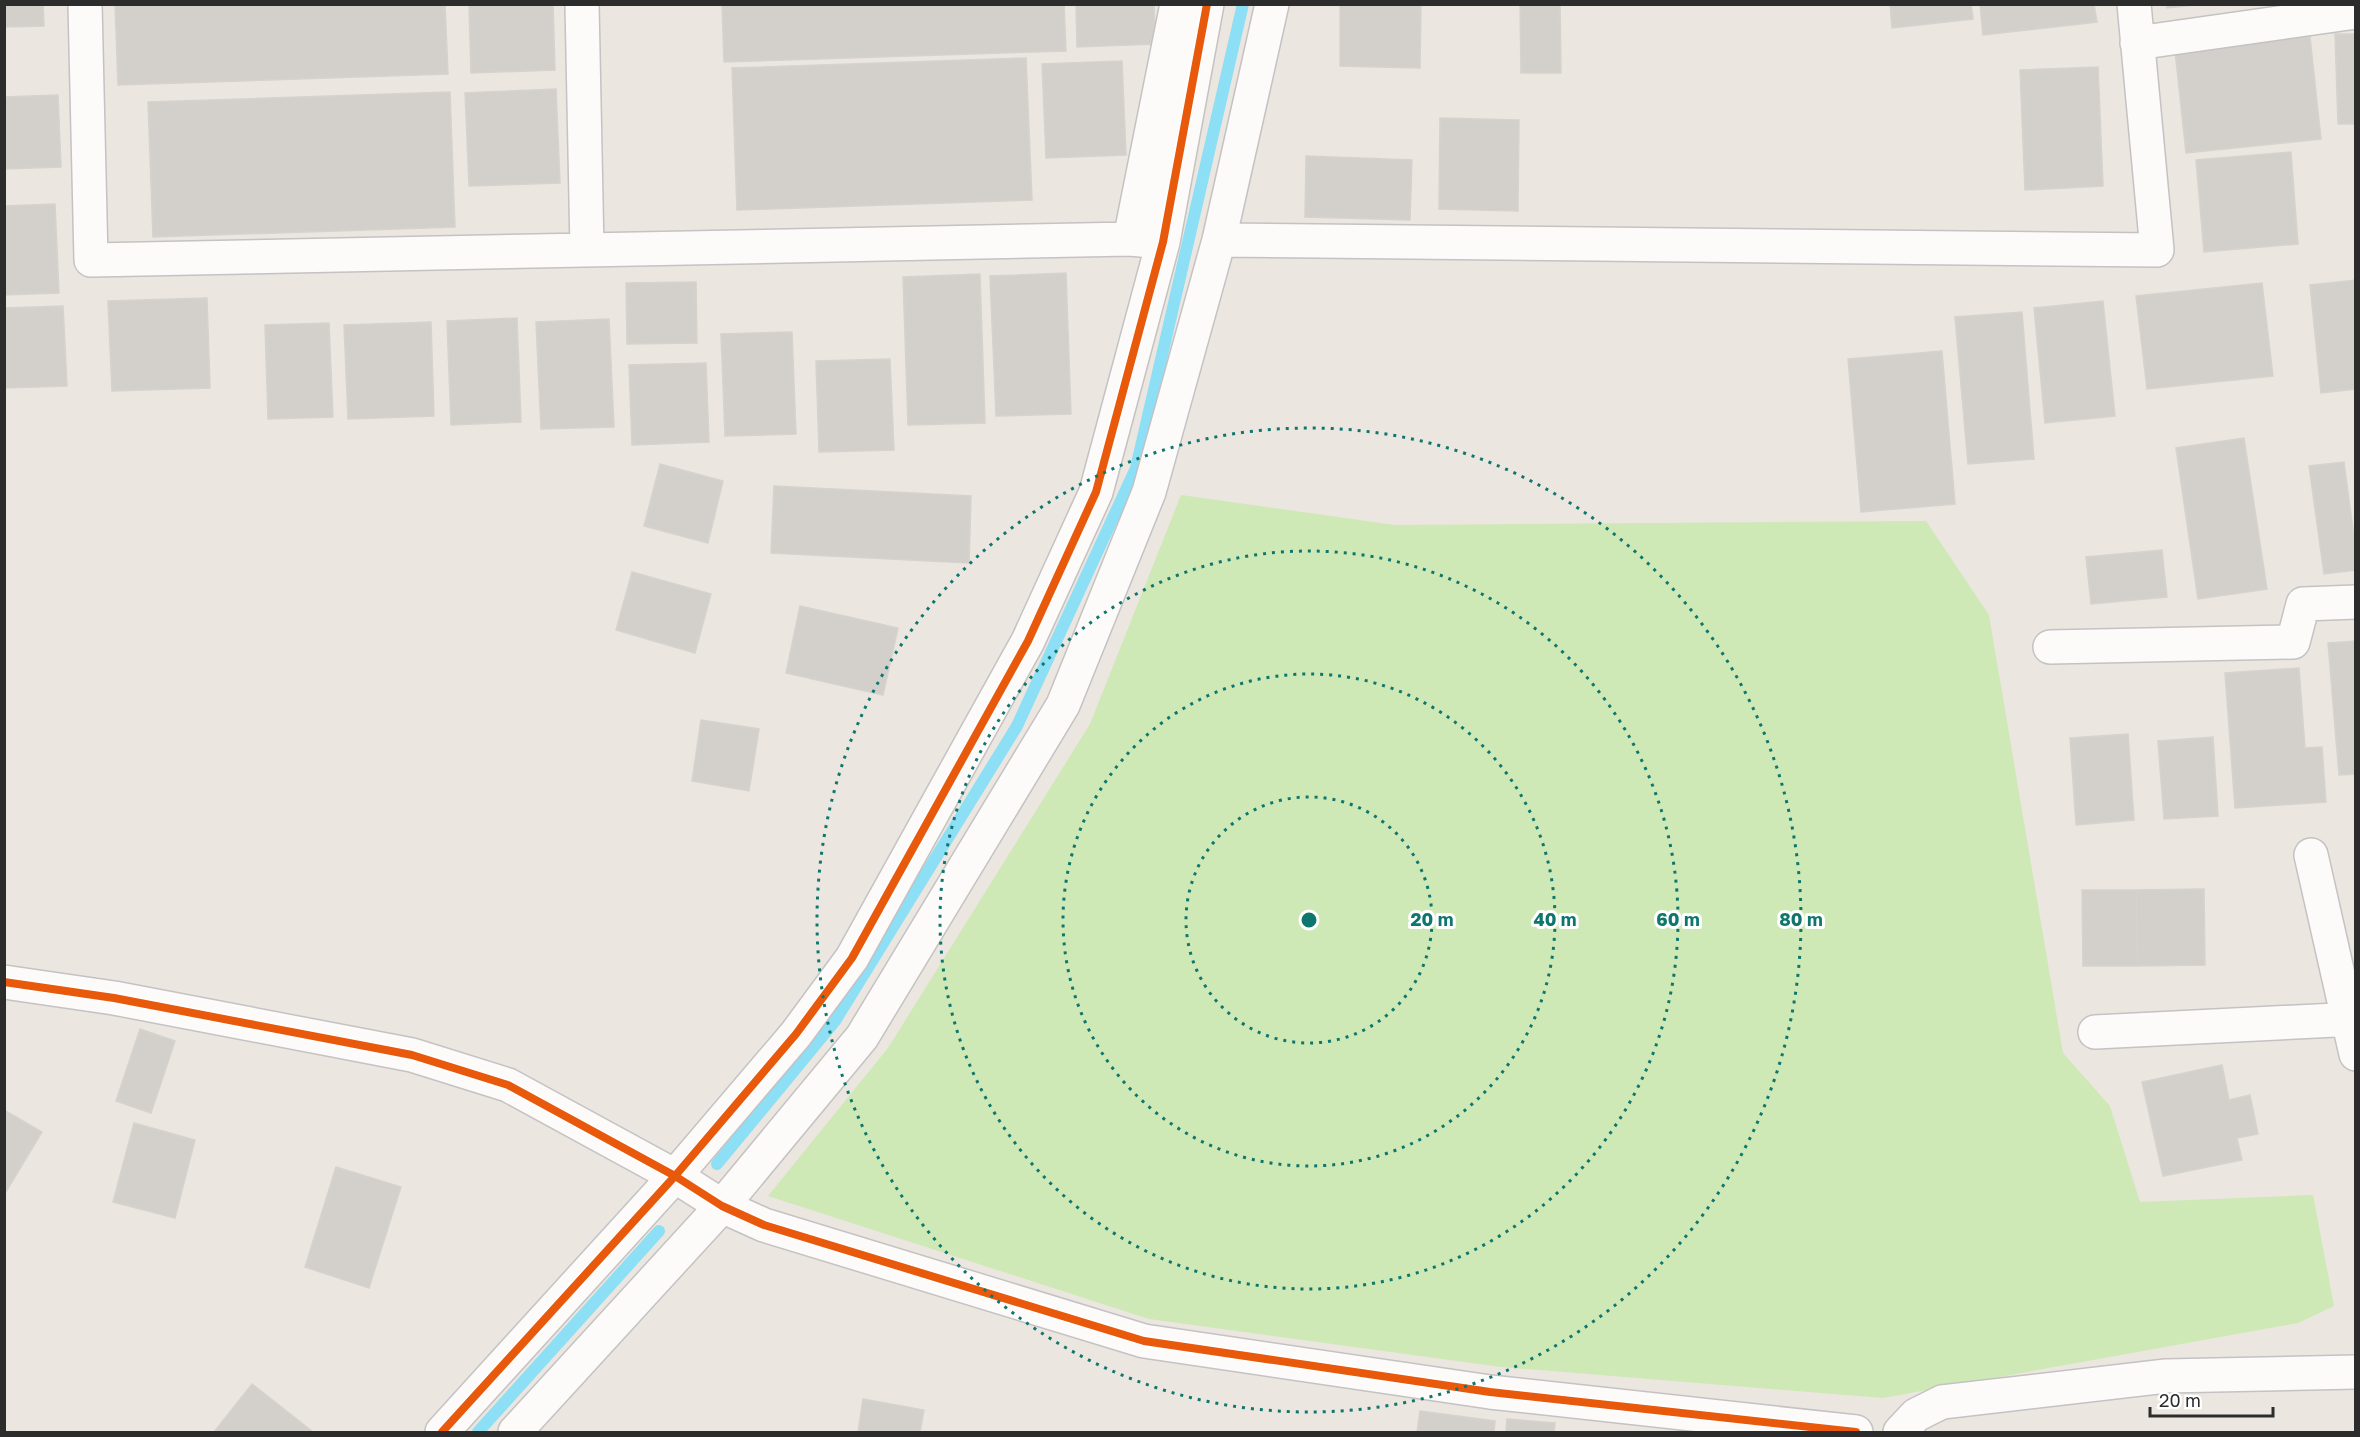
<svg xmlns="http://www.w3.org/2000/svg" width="2360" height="1437" font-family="'Golos Text',sans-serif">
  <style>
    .green { fill: #cee9b6 }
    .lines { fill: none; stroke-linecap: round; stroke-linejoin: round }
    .stream { stroke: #8cdff4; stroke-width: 12 }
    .building { fill: #d3d0cc; stroke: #d6d2cd; stroke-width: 1.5 }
    .minor-casing { stroke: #c4c2c2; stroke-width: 36 }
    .minor { stroke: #fcfbfa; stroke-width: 33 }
    .cycleway-casing { stroke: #fff; stroke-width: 11 }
    .cycleway { stroke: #e8590c; stroke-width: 8 }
    .ring { fill: none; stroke: #0f766e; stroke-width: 3; stroke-dasharray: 3 6 }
    .centre { fill: #0f766e; stroke: #fff; stroke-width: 3 }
    .ring-label { font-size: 18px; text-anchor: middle; font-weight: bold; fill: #0f766e; stroke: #fff; stroke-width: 6; stroke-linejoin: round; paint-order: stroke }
  </style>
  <rect width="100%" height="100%" fill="#ebe6e0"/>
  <path class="green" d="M1181 495 1395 525 1926 521 1989 615 2063 1053 2110 1106 2140 1202 2313 1195 2334 1306 2298 1323 1883 1398 1501 1367 1149 1319 768 1196 888 1048 1090 724Z"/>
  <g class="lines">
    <path class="stream" d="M717 1164 835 1021 1017 726 1136 468 1243 4
      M478 1432 659 1231"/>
  </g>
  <path class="building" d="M4 4H43L44 26 4 27Z
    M115 4H445L448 74 118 85Z
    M469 4H553L555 70 471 73Z
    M722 4H1064L1066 51 724 62Z
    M1076 4H1154L1155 44 1077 47Z
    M1340 4H1421L1420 68 1340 66Z
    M1520 4H1560L1561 73H1521Z
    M1890 4H1971L1973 19 1892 28Z
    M1980 4H2094L2097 22 1983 35Z
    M2166 4H2203L2167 8Z
    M2335 34H2356V124H2338Z
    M2310 37 2321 139 2186 153 2175 51Z
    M1026 58 1032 200 737 210 732 68Z
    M1122 61 1126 155 1046 158 1042 64Z
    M2098 67 2103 186 2025 190 2020 70Z
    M556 89 560 183 469 186 465 93Z
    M450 92 455 227 153 237 148 102Z
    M58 95 61 167 4 169V97Z
    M1440 118 1519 120 1518 211 1439 209Z
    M2291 152 2298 244 2204 252 2196 160Z
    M1306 156 1412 160 1410 220 1305 217Z
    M55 204 59 293 4 295V206Z
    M1066 273 1071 414 996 416 990 276Z
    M980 274 985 423 908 425 903 277Z
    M2356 280V389L2321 393 2310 285Z
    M696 282 697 343 627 344 626 283Z
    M2262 283 2273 376 2147 389 2136 296Z
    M207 298 210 388 112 391 108 301Z
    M2103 301 2115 416 2045 423 2034 308Z
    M63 306 67 386 4 388V308Z
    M2022 312 2034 459 1968 464 1955 317Z
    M517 318 521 422 451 425 447 321Z
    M609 319 614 427 541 429 536 322Z
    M431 322 434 416 348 419 344 325Z
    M329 323 333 417 268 419 265 325Z
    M792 332 796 434 725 436 721 334Z
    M1942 351 1955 504 1861 512 1848 359Z
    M890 359 894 450 819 452 816 361Z
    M706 363 709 442 632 445 629 365Z
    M2244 438 2267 589 2198 599 2176 448Z
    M2344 462 2356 552V570L2324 574 2309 466Z
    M660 464 723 481 708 543 644 526Z
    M774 486 971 496 969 563 771 553Z
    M2162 550 2167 597 2091 604 2086 557Z
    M632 572 711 594 695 653 616 630Z
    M800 606 898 628 883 695 786 673Z
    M2356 641V774L2339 775 2328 643Z
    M2299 668 2305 748 2322 747 2326 802 2235 808 2225 673Z
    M701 720 759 729 749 791 692 781Z
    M2128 734 2134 820 2076 825 2070 738Z
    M2213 737 2218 816 2164 819 2158 741Z
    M2204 889 2205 965 2138 966 2136 890Z
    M2082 890H2136L2138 966H2083Z
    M140 1029 175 1041 151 1113 116 1101Z
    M2222 1065 2229 1100 2250 1095 2258 1134 2237 1138 2242 1160 2163 1176 2142 1082Z
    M4 1110 42 1132 4 1195Z
    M134 1123 195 1140 175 1218 113 1202Z
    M336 1167 401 1187 369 1288 305 1267Z
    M252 1384 313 1432H214Z
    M863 1399 924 1410 920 1432H858Z
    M1420 1411 1495 1421 1494 1432H1417Z
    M1507 1419 1555 1423 1554 1432H1506Z"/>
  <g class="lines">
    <g class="minor-casing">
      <path id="minor" d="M85 4 91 260 1130 239 1163 242
        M582 4 587 250
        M2137 43 2356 12
        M1130 239 1177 4
        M1219 240 2157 250 2134 4
        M2050 647 2293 642 2303 604 2356 602
        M2311 855 2356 1054
        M4 982 114 998 412 1055 508 1085 675 1176 722 1206 764 1225 1144 1341 1490 1392 1856 1432
        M2095 1032 2356 1019
        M442 1432 675 1176 796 1034 852 958 1028 641 1096 492 1163 242 1207 4
        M515 1432 722 1206 862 1037 1063 705 1149 492 1219 240 1272 4
        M1900 1432 1916 1415 1942 1402 2166 1376 2356 1372"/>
    </g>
    <use href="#minor" class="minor"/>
    <g class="cycleway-casing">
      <path id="cycleway" d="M4 982 114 998 412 1055 508 1085 675 1176 722 1206 764 1225 1144 1341 1490 1392 1856 1432
        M442 1432 675 1176 796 1034 852 958 1028 641 1096 492 1163 242 1207 4"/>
    </g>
    <use href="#cycleway" class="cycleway"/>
  </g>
  <g class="ring">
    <circle cx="1309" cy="920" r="123"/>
    <circle cx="1309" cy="920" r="246"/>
    <circle cx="1309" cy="920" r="369"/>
    <circle cx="1309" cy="920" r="492"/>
  </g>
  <circle cx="1309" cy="920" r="9" class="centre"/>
  <g class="ring-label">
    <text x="1432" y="926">20 m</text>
    <text x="1555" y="926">40 m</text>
    <text x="1678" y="926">60 m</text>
    <text x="1801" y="926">80 m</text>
  </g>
  <rect width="2360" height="1437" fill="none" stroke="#2c2c2c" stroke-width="12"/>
  <path d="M2150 1407v9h123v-9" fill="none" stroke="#2c2c2c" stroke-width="3"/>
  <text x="2159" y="1407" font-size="18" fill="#2c2c2c" stroke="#ffffff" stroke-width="4.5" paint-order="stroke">20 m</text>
</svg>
